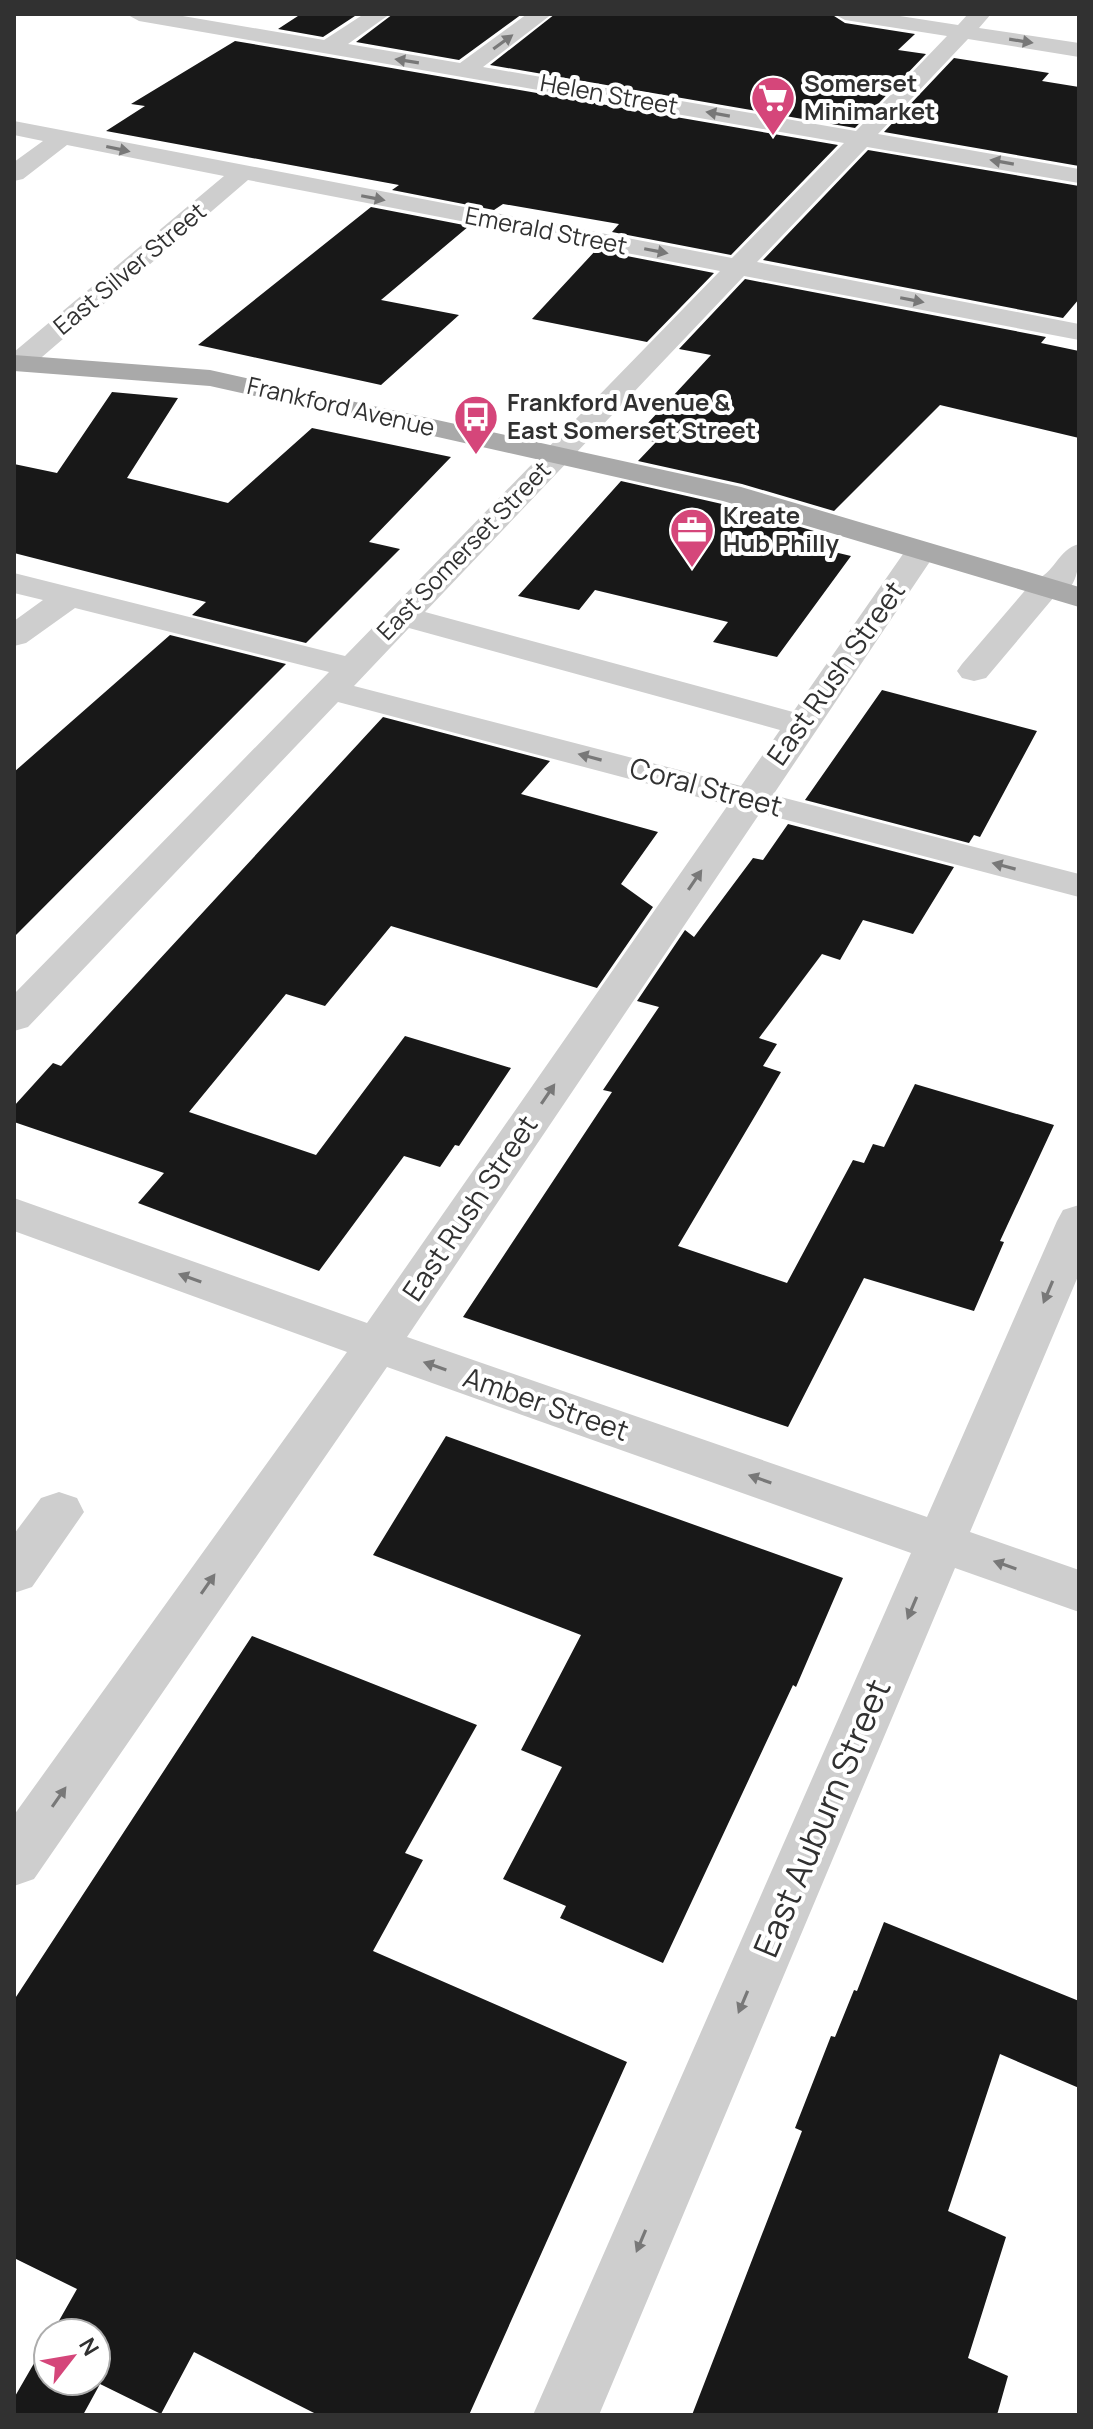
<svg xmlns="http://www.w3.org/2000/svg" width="1093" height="2429" font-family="Manrope,sans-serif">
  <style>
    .building { fill: #181818 }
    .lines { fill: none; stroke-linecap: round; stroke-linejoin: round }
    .minor { fill: #cecece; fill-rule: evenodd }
    .major { fill: #a9a9a9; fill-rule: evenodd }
    .oneway { fill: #787878 }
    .labels { text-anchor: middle; stroke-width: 8; stroke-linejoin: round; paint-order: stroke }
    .far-poi-label { font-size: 24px; font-weight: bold; fill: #313131; stroke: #fff; text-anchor: start }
    .far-street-label { font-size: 24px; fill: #313131; stroke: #fff }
    .street-label { font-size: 28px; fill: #313131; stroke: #fff }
    .near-street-label { font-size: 34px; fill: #313131; stroke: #fff }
  </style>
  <rect width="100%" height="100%" fill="#fff"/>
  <path class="building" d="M301 14H358L323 37 278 29Z
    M393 14H522L459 60 356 42Z
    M555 14H831L845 23 915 34 898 50 926 54 855 128 490 65Z
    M235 41 838 145 731 255 612 232 619 224 503 204 494 210 392 190 399 185 106 131 145 106 131 104Z
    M954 58 1049 73 1042 81 1079 87V166L884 132Z
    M868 150 1079 186V299L1063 318 763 260Z
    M371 207 469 226 381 300 459 315 381 385 198 345Z
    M596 250 714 273 647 342 532 319Z
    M745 279 1046 337 1041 343 1079 351V438L940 405 834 511 742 484 638 461 656 442 634 438 711 355 679 349Z
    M112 392 178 398 127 478 228 503 312 428 451 457 369 542 400 549 306 643 192 615 206 602 14 553V464L57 473Z
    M621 481 722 504 814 531 801 544 851 556 777 657 713 642 728 622 595 590 579 610 518 596Z
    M170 635 286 664 14 937V772Z
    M882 690 1037 731 980 837 974 835 969 843 805 800Z
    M383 717 550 761 521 794 658 832 621 884 653 907 597 988 391 926 325 1006 286 994 189 1112 316 1155 405 1036 511 1068 459 1146 455 1145 440 1167 404 1156 319 1271 138 1203 164 1173 14 1122V1106L53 1063 61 1066Z
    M788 824 954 867 913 934 863 920 840 960 822 954 759 1038 777 1044 763 1066 781 1072 678 1246 787 1283 853 1160 864 1163 873 1144 884 1147 915 1084 1054 1125 1000 1241 1004 1242 974 1311 864 1278 788 1427 463 1317 612 1092 603 1090 659 1007 637 1001 685 930 694 937 753 858 763 860Z
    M446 1436 843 1578 796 1687 793 1685 663 1963 560 1918 566 1906 503 1879 562 1767 521 1750 581 1635 373 1555Z
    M252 1636 477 1725 405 1853 423 1860 373 1951 627 2062 469 2415H318L194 2352 161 2414 100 2384 83 2415H14V2398L48 2339V2381H96V2333H52L77 2289 14 2258V2000Z
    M884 1922 1079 2001V2088L1000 2054 948 2211 1006 2237 968 2358 1008 2376 997 2415H692L802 2131 795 2128 831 2036 835 2037 854 1990 857 1991Z"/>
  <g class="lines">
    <path class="minor" d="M171 14 324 40 364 14H390L348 44 460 63 527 14H552L483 67 856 131 947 36 845 20 834 14H887L958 25 968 14H991L979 28 1079 43V57L968 39 878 134 1079 169V183L867 147 757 262 1079 324V340L744 276 425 612 793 712 910 544 921 542 932 544 937 551 773 795 1079 874V897L760 813 407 1337 927 1517 1057 1221 1063 1210 1079 1205V1274L970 1532 1079 1570V1612L955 1568 599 2415H533L911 1553 387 1367 34 1879 14 1886V1815L347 1352 14 1231V1198L367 1323 728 805 338 702 28 1027 14 1031V994L329 672 75 608 26 643 14 646V621L43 600 14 593V573L345 656 720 271 248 180 28 369 14 370V352L224 176 67 145 23 179 14 181V162L43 141 14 135V121L732 258 844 143 139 21 128 15ZM409 628 780 730 741 786 354 686Z
      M1079 544C1079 565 1079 591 1054 597L986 678 974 681 962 678 957 671 962 664 1034 580C1054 575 1058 549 1079 544Z
      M59 1492 77 1498 84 1512 32 1587 14 1593V1534L41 1498Z"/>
    <path class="major" d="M14 355 210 370 741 487 1079 587V607L723 501 210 386 14 371Z"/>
  </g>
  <defs><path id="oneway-solid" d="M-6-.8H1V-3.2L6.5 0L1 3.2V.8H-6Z" transform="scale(2)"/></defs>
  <g class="oneway">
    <use href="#oneway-solid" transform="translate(1021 41) rotate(9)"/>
    <use href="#oneway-solid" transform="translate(503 42) rotate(-36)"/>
    <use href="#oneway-solid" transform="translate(407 61) rotate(-171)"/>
    <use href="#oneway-solid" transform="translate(718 114) rotate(-170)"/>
    <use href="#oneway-solid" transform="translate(118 149) rotate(12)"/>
    <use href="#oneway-solid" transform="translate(1002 162) rotate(-170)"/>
    <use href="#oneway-solid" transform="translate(373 198) rotate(11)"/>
    <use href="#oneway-solid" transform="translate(656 251) rotate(11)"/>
    <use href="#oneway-solid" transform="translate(912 300) rotate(11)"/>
    <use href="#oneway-solid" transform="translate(590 757) rotate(-165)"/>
    <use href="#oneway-solid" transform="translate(1004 866) rotate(-165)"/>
    <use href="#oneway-solid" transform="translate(695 880) rotate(-56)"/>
    <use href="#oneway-solid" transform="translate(548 1094) rotate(-56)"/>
    <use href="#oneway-solid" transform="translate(190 1278) rotate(-160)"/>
    <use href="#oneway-solid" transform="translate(1048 1292) rotate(113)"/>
    <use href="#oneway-solid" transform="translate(435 1366) rotate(-161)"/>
    <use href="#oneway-solid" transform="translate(760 1479) rotate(-161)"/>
    <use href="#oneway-solid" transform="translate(1005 1565) rotate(-161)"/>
    <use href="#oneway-solid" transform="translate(208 1584) rotate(-55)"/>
    <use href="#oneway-solid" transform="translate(912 1608) rotate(113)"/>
    <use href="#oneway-solid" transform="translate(59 1797) rotate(-55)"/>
    <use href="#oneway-solid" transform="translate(743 2002) rotate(113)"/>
    <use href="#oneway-solid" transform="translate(641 2241) rotate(113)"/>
  </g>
  <defs>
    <g id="supermarket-pin" transform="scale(2.3)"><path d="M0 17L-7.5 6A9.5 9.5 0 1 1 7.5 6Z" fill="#d5467a" stroke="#fff"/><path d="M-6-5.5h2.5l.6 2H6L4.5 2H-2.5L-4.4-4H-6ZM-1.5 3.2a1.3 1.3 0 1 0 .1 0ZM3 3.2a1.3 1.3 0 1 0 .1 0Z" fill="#fff"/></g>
    <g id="bus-pin" transform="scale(2.3)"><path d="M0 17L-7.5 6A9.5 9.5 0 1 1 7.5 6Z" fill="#d5467a" stroke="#fff"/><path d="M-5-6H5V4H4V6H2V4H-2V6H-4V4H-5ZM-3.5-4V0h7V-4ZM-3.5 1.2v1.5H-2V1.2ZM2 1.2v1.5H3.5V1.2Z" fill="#fff"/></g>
    <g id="office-pin" transform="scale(2.3)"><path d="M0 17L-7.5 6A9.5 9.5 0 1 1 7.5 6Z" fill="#d5467a" stroke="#fff"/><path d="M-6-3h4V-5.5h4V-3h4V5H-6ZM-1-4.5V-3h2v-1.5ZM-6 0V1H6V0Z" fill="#fff"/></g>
  </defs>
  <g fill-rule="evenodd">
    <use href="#supermarket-pin" x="773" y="98"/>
    <use href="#bus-pin" x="476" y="417"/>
    <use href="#office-pin" x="692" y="530"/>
  </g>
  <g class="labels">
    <g class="far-poi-label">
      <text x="804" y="92">Somerset<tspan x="804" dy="28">Minimarket</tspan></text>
      <text x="507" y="411">Frankford Avenue &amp;<tspan x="507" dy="28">East Somerset Street</tspan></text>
      <text x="723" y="524">Kreate<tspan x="723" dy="28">Hub Philly</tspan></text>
    </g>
    <g class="far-street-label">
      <text transform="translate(609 95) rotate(10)" y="8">Helen Street</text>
      <text transform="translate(546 231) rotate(11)" y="8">Emerald Street</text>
      <text transform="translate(130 269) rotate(-40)" y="8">East Silver Street</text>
      <text transform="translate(341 407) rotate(13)" y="8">Frankford Avenue</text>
      <text transform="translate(464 551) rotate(-46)" y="8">East Somerset Street</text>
    </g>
    <g class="street-label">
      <text transform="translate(836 673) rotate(-55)" y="10">East Rush Street</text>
      <text transform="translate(706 787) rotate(15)" y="10">Coral Street</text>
      <text transform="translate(470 1208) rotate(-56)" y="10">East Rush Street</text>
      <text transform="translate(546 1404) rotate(19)" y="10">Amber Street</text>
    </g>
    <g class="near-street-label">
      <text transform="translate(822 1818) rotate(-67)" y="12">East Auburn Street</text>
    </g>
  </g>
  <rect width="1093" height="2429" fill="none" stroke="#313131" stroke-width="32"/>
  <g transform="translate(72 2357) rotate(59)"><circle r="38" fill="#ffffff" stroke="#adadad" stroke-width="2"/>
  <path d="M0-6L14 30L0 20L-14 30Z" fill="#d5467a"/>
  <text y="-12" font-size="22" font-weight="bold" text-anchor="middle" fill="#313131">N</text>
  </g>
</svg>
